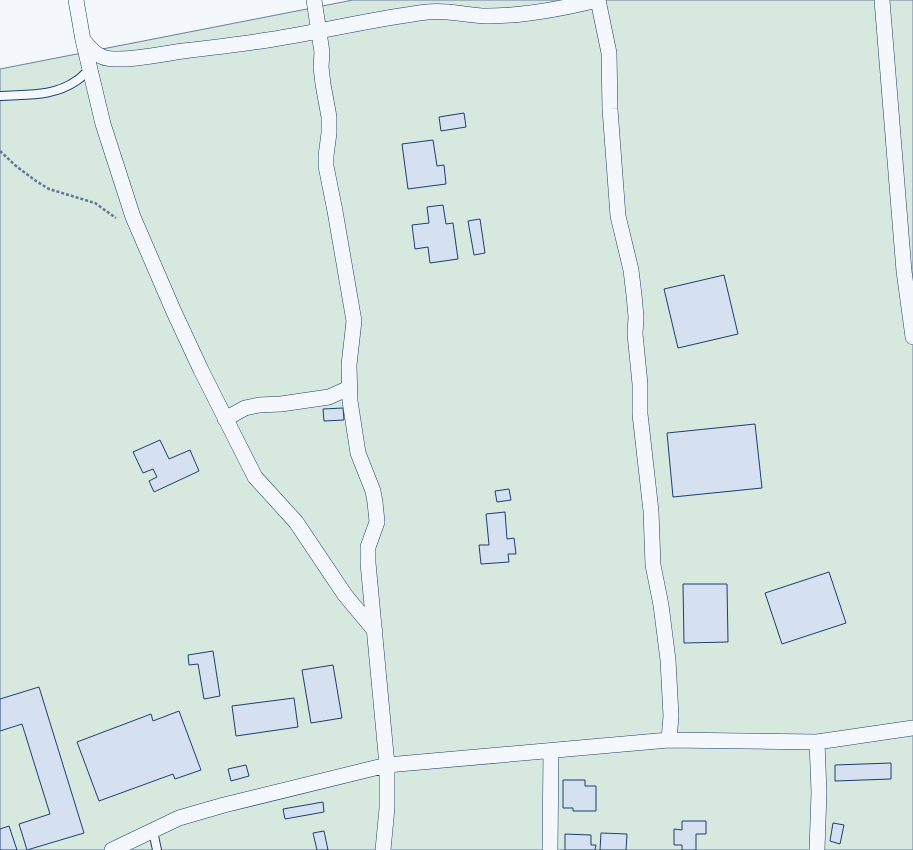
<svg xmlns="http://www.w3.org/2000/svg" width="913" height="850" font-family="Poppins,sans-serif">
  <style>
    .green { fill: #d7e8df; stroke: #687fa3 }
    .building { fill: #d5e0f0; stroke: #1d3f73 }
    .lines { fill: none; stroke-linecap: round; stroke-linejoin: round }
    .service-casing { stroke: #1d3f73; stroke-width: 10 }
    .minor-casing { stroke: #1d3f73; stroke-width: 16 }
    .path { stroke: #5e769c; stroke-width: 2.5; stroke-dasharray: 3 2; stroke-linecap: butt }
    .service { stroke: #f4f7fb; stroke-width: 8 }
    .minor { stroke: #f4f7fb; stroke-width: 15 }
  </style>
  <rect width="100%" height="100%" fill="#f4f7fb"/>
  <path class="green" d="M353 0H913V850H0V69Z"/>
  <path class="building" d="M464 113 466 127 441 131 439 117Z
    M433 140 437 166 444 165 446 184 408 189 402 144Z
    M443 205 446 224 453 223 458 259 430 263 428 247 415 249 412 225 429 223 427 207Z
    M480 219 485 253 474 255 468 221Z
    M724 275 738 334 678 348 664 289Z
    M343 408 344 420 324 421 323 409Z
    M755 424 762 488 673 497 667 433Z
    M160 440 169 459 190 450 199 471 154 492 149 481 157 477 153 469 143 473 133 452Z
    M509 489 511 500 497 502 495 491Z
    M505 512 507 539 514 538 516 554H508L509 562 481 564 479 545H489L486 514Z
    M829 572 846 623 782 644 765 593Z
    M683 584H727L728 642 684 643Z
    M213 651 220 696 204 699 198 664 189 665 188 655Z
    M333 665 342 718 311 723 302 670Z
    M39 687 84 833 27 850 19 824 50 814 22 724 0 731V699Z
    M294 698 298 727 236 736 232 706Z
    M179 711 201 770 175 779 173 774 99 801 77 742 151 714 153 721Z
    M891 763V779L835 781V765Z
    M246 765 249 776 231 781 228 769Z
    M563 780H585V786H596V811H573V808H563Z
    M323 802 324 812 285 819 283 809Z
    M682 821H706V834H696V850H682V845H674V829L682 830Z
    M833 823 844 825 840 844 830 841Z
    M9 826 17 850H0V829Z
    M324 831 328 850H317L313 833Z
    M601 833 627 834 626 850H600Z
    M565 834 591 835V845H596L595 850H565Z"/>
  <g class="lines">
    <g class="service-casing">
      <path id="service" d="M0 96C26 94 53 97 76 81 81 78 85 73 90 69
        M153 831 157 850"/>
    </g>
    <g class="minor-casing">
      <path id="minor" d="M76 0 83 40 103 124 133 217 174 312 201 370 255 477 296 522 345 595 375 631
        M314 0 322 52 321 67 323 84 329 117V133L326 156V166L335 211 354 321 349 365 350 401 358 453 373 491 375 502 377 522 368 547V563L387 765V808L383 850
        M598 0 609 53 610 109 618 216 631 270 634 295 636 317 635 334 640 384V414L651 511 653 565 661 605 668 660 671 716 669 740
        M882 0 904 271 913 337
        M84 41C93 52 100 59 114 59 137 60 160 54 183 51 209 48 235 45 261 41 316 33 371 19 427 12 447 9 467 16 487 16 524 16 561 9 597 0
        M225 419 245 408 259 405 281 404 329 397 349 388
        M817 742 819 792 817 850
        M112 850 179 818 224 805 387 765 669 740 817 742 913 728
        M550 850 551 751"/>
    </g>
    <path class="path" d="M0 151 16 166 36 181 49 189 95 203 116 218"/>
    <use href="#service" class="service"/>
    <use href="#minor" class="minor"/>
  </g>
</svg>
